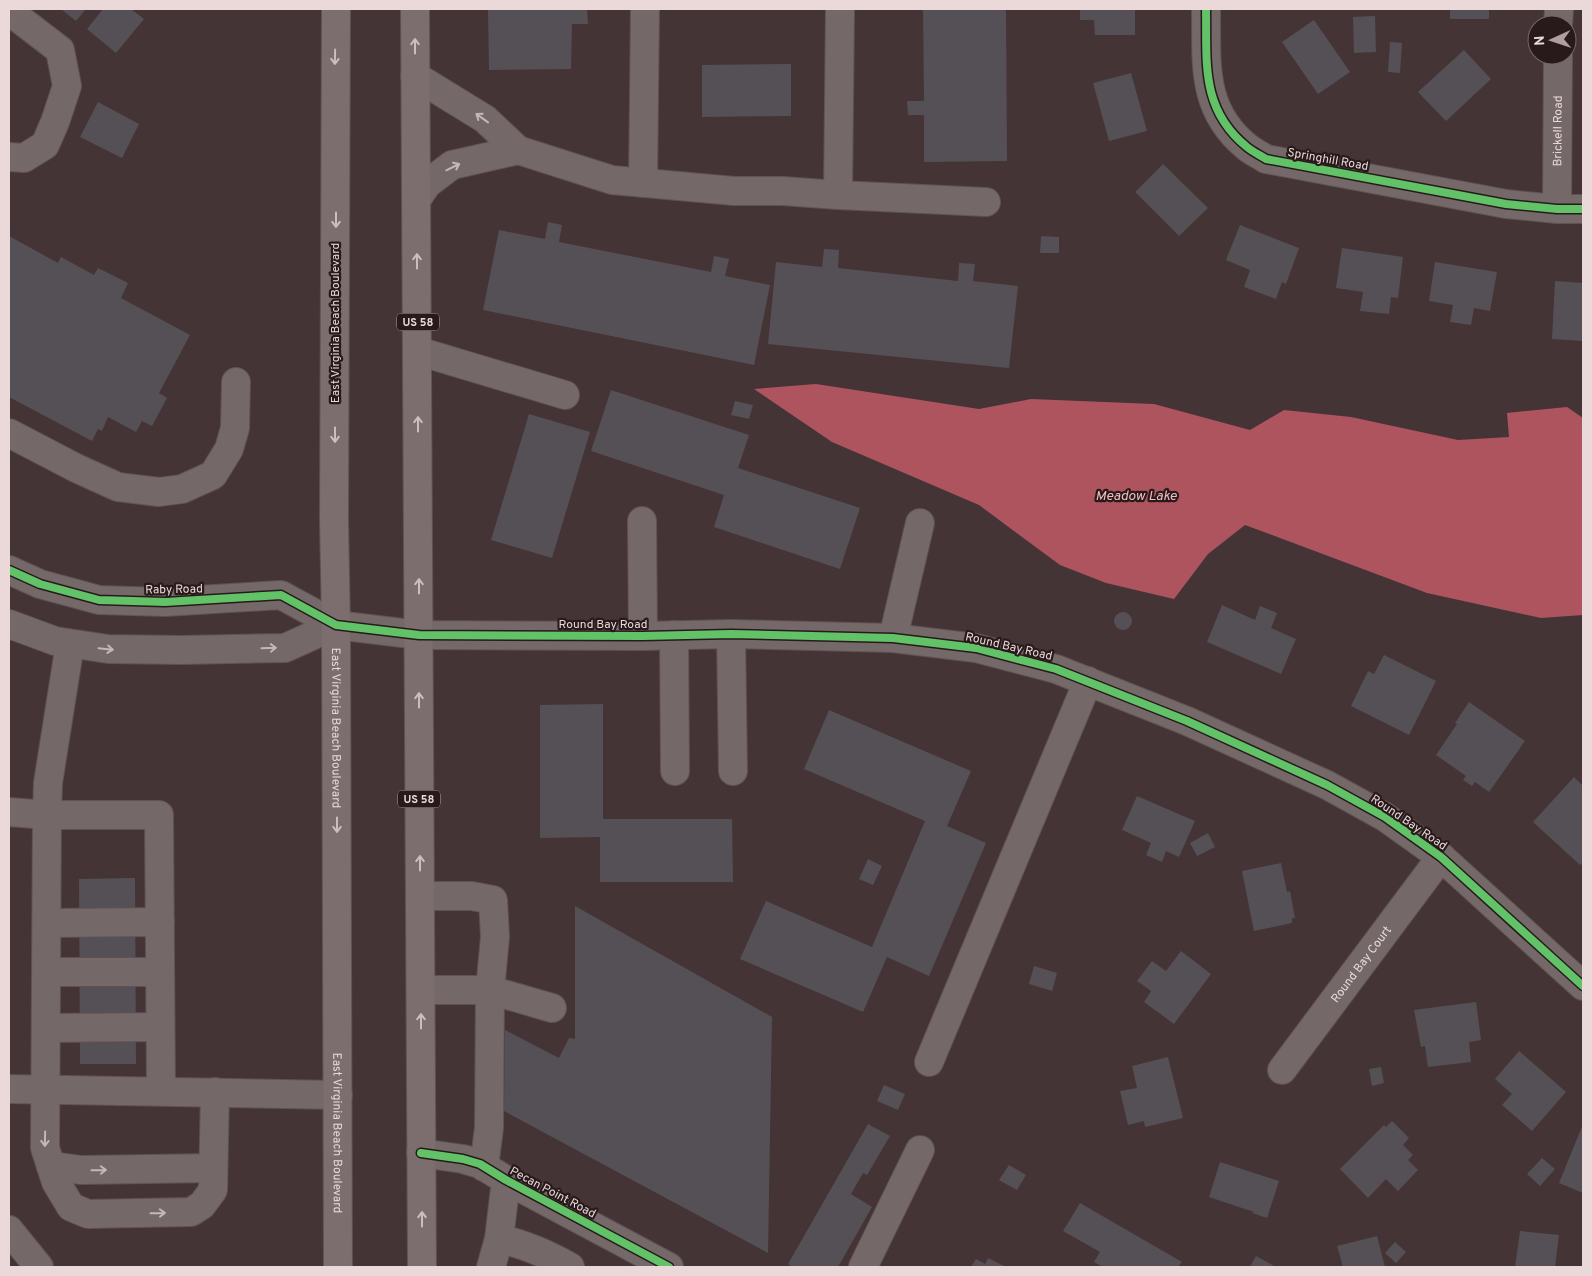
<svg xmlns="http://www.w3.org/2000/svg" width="1592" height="1276" font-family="Overpass,sans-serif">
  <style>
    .water { fill: #ae545f }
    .building { fill: #555055 }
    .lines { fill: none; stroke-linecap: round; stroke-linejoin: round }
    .minor-casing { stroke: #605153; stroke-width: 30 }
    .major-casing { stroke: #605153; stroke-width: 30 }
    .minor { stroke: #746868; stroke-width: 28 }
    .major { stroke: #7c6d6e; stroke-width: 28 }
    .cycleway-casing { stroke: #281a1b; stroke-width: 11 }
    .cycleway { stroke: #61c268; stroke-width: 8 }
    .oneway { stroke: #cfbdbe }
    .oneway2 { stroke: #c7b6b7 }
    .labels { text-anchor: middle; stroke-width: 4.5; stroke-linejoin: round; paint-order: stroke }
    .shield { fill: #281a1b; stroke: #b09fa0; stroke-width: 1 }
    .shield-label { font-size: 11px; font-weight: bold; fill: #ebd8d9 }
    .street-label { font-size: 12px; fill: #ebd8d9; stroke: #281a1b }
    .water-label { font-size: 14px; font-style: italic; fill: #f3bdc1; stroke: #281a1b }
  </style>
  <rect width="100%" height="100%" fill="#443436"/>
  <path class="water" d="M816 384 979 409 1031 399 1154 404 1250 430 1284 410 1351 417 1458 440 1509 437 1507 413 1567 407 1583 418V615L1541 618 1427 593 1245 525 1208 554 1174 599 1106 583 1060 565 979 505 832 442 754 389Z"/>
  <path class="building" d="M61 9H86L76 21Z
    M103 9H131L144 19 116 53 87 29Z
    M488 9H587L588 24H572L571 69 489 70Z
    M923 9H1006L1007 161 924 162V115H908L907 101H924Z
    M1080 9H1135V35H1095L1094 20H1080Z
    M1450 9H1489V19H1450Z
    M1375 16 1376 52 1354 53 1353 17Z
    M1314 20 1350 72 1318 94 1282 42Z
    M1390 42 1402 43 1400 73 1388 72Z
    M1464 50 1491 79 1446 121 1418 92Z
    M791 64V116L702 117V65Z
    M1131 73 1147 131 1109 141 1093 83Z
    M98 102 139 124 122 158 80 137Z
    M1163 164 1208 208 1179 236 1135 192Z
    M548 222 562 225 559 242 711 272 714 256 729 259 725 276 770 285 754 365 483 310 499 230 545 239Z
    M1240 225 1299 248 1286 284 1282 282 1276 299 1244 287 1250 270 1226 260Z
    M9 236 58 263 61 257 94 275 98 268 128 283 121 298 190 335 159 393 167 398 152 426 142 421 136 432 108 417 102 431 98 429 92 441 9 397Z
    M1041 236 1059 237V253H1040Z
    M1342 248 1403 257 1398 298 1391 297 1389 314 1360 311 1363 292 1336 288Z
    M824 249 839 250 838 268 958 281 959 263 975 264 973 281 1018 286 1009 368 768 344 776 262 822 267Z
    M1435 262 1497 272 1490 311 1474 308 1471 325 1450 322 1453 305 1429 301Z
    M1555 281 1583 283V341L1552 339Z
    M611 390 749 435 738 468 860 508 840 569 714 527 724 495 591 451Z
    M735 401 753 405 749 419 731 415Z
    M529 414 590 432 552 558 491 540Z
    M1222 605 1255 620 1260 606 1277 613 1271 628 1296 639 1281 674 1207 642Z
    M1114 621a9 9 0 1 1 18 0a9 9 0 1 1-18 0Z
    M1384 655 1436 681 1409 735 1351 706 1368 671 1374 674Z
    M1469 702 1525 741 1489 792 1475 782 1472 786 1463 780 1466 776 1436 755 1457 724 1455 723Z
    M603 704V819H732L733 882H600V837L540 838V705Z
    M829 710 971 771 947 826 986 843 929 976 887 957 863 1012 740 959 766 901 872 947 925 821 804 769Z
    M1574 777 1583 786V862L1580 865 1533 822Z
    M1137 796 1195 821 1179 857 1166 851 1162 862 1146 855 1151 843 1122 830Z
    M1208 833 1215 847 1197 856 1190 843Z
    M868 859 882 866 873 885 859 879Z
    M1281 863 1287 892 1290 891 1295 918H1292V923L1254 931 1242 871Z
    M135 878 136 1064H80L79 879Z
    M575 906 772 1017 768 1253 504 1111 505 1030 559 1058 569 1038 575 1039Z
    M1181 951 1211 974 1174 1024 1144 1002 1151 991 1137 981 1152 961 1166 971Z
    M1034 966 1057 973 1052 991 1029 984Z
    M1476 1002 1481 1040 1469 1042 1471 1062 1428 1067 1425 1046 1421 1047 1414 1010Z
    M1519 1051 1566 1092 1532 1131 1502 1105 1512 1094 1495 1079Z
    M1168 1057 1183 1118 1145 1127 1144 1121 1128 1125 1120 1091 1137 1088 1132 1066Z
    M1381 1067 1384 1083 1372 1086 1369 1069Z
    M884 1085 905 1094 898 1110 877 1101Z
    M1392 1121 1409 1138 1403 1145 1413 1155 1408 1160 1418 1170 1398 1191 1386 1179 1368 1198 1340 1169 1384 1125 1386 1127Z
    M868 1124 890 1136 867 1175 863 1173 851 1194 872 1207 838 1267H793L788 1264Z
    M1583 1124V1193L1559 1183Z
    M1542 1158 1555 1169 1540 1186 1527 1174Z
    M1220 1162 1279 1181 1267 1218 1252 1213 1254 1212 1209 1197Z
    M1009 1165 1026 1175 1017 1190 999 1180Z
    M1080 1203 1182 1262 1178 1267H1103L1094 1262 1100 1252 1063 1231Z
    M1520 1231 1559 1235 1555 1267H1515Z
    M1377 1236 1385 1267H1343L1337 1246Z
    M1395 1242 1406 1252 1396 1263 1385 1253Z
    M1256 1256 1276 1267H1250Z
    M988 1258 1006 1267H971L976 1259 985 1264Z"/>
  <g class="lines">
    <g class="minor-casing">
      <g id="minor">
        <path d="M1206 9C1207 62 1200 109 1247 147 1253 152 1260 155 1266 159L1506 204 1557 209H1583"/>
        <path d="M9 11 60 50 67 86 55 122 45 145 24 158 9 157"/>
        <path d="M1558 25 1559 9"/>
        <path d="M415 76 485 119 518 150 612 180 734 191H783L838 195 840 9"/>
        <path d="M643 183 645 9"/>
        <path d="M838 195 986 202"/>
        <path d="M417 199 427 184 452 165 518 150"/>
        <path id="s1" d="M1557 209 1558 55"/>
        <path d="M418 351 565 395"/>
        <path d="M9 433 76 468 118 487 159 492 182 489 213 475 229 449 235 428 236 382"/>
        <path d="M642 521 643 636"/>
        <path d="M9 570 40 584 99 600 165 602 281 595 336 625 419 635 643 636 731 634 893 638 976 648 1056 669 1187 721 1327 785 1385 817 1441 857 1583 986"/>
        <path d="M9 624 55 641 108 649 181 650 285 648 336 625"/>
        <path d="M731 634 733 771"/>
        <path d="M674 635 675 771"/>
        <path d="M893 638 920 523"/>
        <path d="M70 644 48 783 47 815 45 1148 56 1182 71 1207 88 1214 191 1212 202 1205 213 1190 215 1092"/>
        <path d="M9 812 47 815H159L161 1091"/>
        <path d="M420 896H472L493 900 495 937 490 990 489 1128 484 1167"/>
        <path d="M47 923 160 922"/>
        <path d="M47 972H160"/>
        <path d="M421 990H490L552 1008"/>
        <path d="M46 1028 160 1027"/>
        <path d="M929 1062 1088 681"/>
        <path id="s2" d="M1282 1070 1441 857"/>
        <path d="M9 1089 338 1095"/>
        <path d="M421 1153 463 1159 480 1164 506 1180 669 1267"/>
        <path d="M51 1166 81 1170 213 1168"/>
        <path d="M9 1230 39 1267"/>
        <path d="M499 1239 506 1180"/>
        <path d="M491 1267 499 1239C525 1244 547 1254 570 1267"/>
        <path d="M863 1267 920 1150"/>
      </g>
    </g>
    <g class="major-casing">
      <g id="major">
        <path id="s3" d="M336 9 334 520 336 625 338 1267"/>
        <path d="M415 9 422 1267"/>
      </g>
    </g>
    <use href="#minor" class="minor"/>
    <use href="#major" class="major"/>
    <g class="cycleway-casing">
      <path id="cycleway" d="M1206 9C1207 62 1200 109 1247 147 1253 152 1260 155 1266 159L1506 204 1557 209H1583
        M9 570 40 584 99 600 165 602 281 595 336 625 419 635 643 636 731 634 893 638 976 648 1056 669 1187 721 1327 785 1385 817 1441 857 1583 986
        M421 1153 463 1159 480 1164 506 1180 669 1267"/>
    </g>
    <use href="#cycleway" class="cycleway"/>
  </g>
  <defs><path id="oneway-shaft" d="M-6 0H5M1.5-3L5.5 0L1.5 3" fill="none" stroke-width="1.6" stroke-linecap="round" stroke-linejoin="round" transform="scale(1.25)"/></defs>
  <g class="oneway">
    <use href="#oneway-shaft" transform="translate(415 46) rotate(-90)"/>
    <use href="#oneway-shaft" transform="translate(335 57) rotate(91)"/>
    <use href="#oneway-shaft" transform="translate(336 220) rotate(90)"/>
    <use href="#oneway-shaft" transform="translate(417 261) rotate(-90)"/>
    <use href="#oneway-shaft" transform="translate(418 424) rotate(-90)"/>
    <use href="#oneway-shaft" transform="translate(335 435) rotate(90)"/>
    <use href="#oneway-shaft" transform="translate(419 586) rotate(-90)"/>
    <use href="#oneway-shaft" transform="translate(419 700) rotate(-90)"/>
    <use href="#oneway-shaft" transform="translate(337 825) rotate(90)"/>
    <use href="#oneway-shaft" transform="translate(420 863) rotate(-90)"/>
    <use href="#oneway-shaft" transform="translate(421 1021) rotate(-90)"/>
    <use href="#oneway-shaft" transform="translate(422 1219) rotate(-90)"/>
  </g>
  <g class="oneway2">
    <use href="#oneway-shaft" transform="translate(482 118) rotate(-144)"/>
    <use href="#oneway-shaft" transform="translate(453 167) rotate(-26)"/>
    <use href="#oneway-shaft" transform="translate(269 648) rotate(-2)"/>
    <use href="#oneway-shaft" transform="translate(106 649) rotate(6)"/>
    <use href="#oneway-shaft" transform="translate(45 1139) rotate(91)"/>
    <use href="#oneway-shaft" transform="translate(99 1170) rotate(-1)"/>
    <use href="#oneway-shaft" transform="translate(158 1213) rotate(-1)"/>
  </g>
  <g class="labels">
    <g class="shield">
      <rect x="397" y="313.5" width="42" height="17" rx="4"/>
      <rect x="398" y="790.5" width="42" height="17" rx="4"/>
    </g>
    <g class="shield-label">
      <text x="418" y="326">US 58</text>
      <text x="419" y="803">US 58</text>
    </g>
    <g class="street-label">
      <text dy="4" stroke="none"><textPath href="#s1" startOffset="78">Brickell Road</textPath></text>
      <text transform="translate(1328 159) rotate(10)" y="4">Springhill Road</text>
      <text transform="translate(335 323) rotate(-90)" y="4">East Virginia Beach Boulevard</text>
      <text transform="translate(174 589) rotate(-1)" y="4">Raby Road</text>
      <text x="603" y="628">Round Bay Road</text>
      <text transform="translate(1009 646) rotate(13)" y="4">Round Bay Road</text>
      <text dy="4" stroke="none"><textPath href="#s3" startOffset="719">East Virginia Beach Boulevard</textPath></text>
      <text transform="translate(1409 822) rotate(34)" y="4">Round Bay Road</text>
      <text dy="4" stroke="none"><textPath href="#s2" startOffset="132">Round Bay Court</textPath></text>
      <text dy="4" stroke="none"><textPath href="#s3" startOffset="1124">East Virginia Beach Boulevard</textPath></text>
      <text transform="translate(553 1192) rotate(28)" y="4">Pecan Point Road</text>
    </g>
    <g class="water-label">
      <text x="1136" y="500">Meadow Lake</text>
    </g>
  </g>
  <rect width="1592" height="1276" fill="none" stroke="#ebd8d9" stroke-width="20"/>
  <g transform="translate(1552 40) rotate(267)"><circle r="24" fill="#281a1b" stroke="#766667"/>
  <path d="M0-4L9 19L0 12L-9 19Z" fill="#b19fa0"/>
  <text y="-8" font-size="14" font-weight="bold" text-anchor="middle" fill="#ebd8d9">N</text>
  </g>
</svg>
